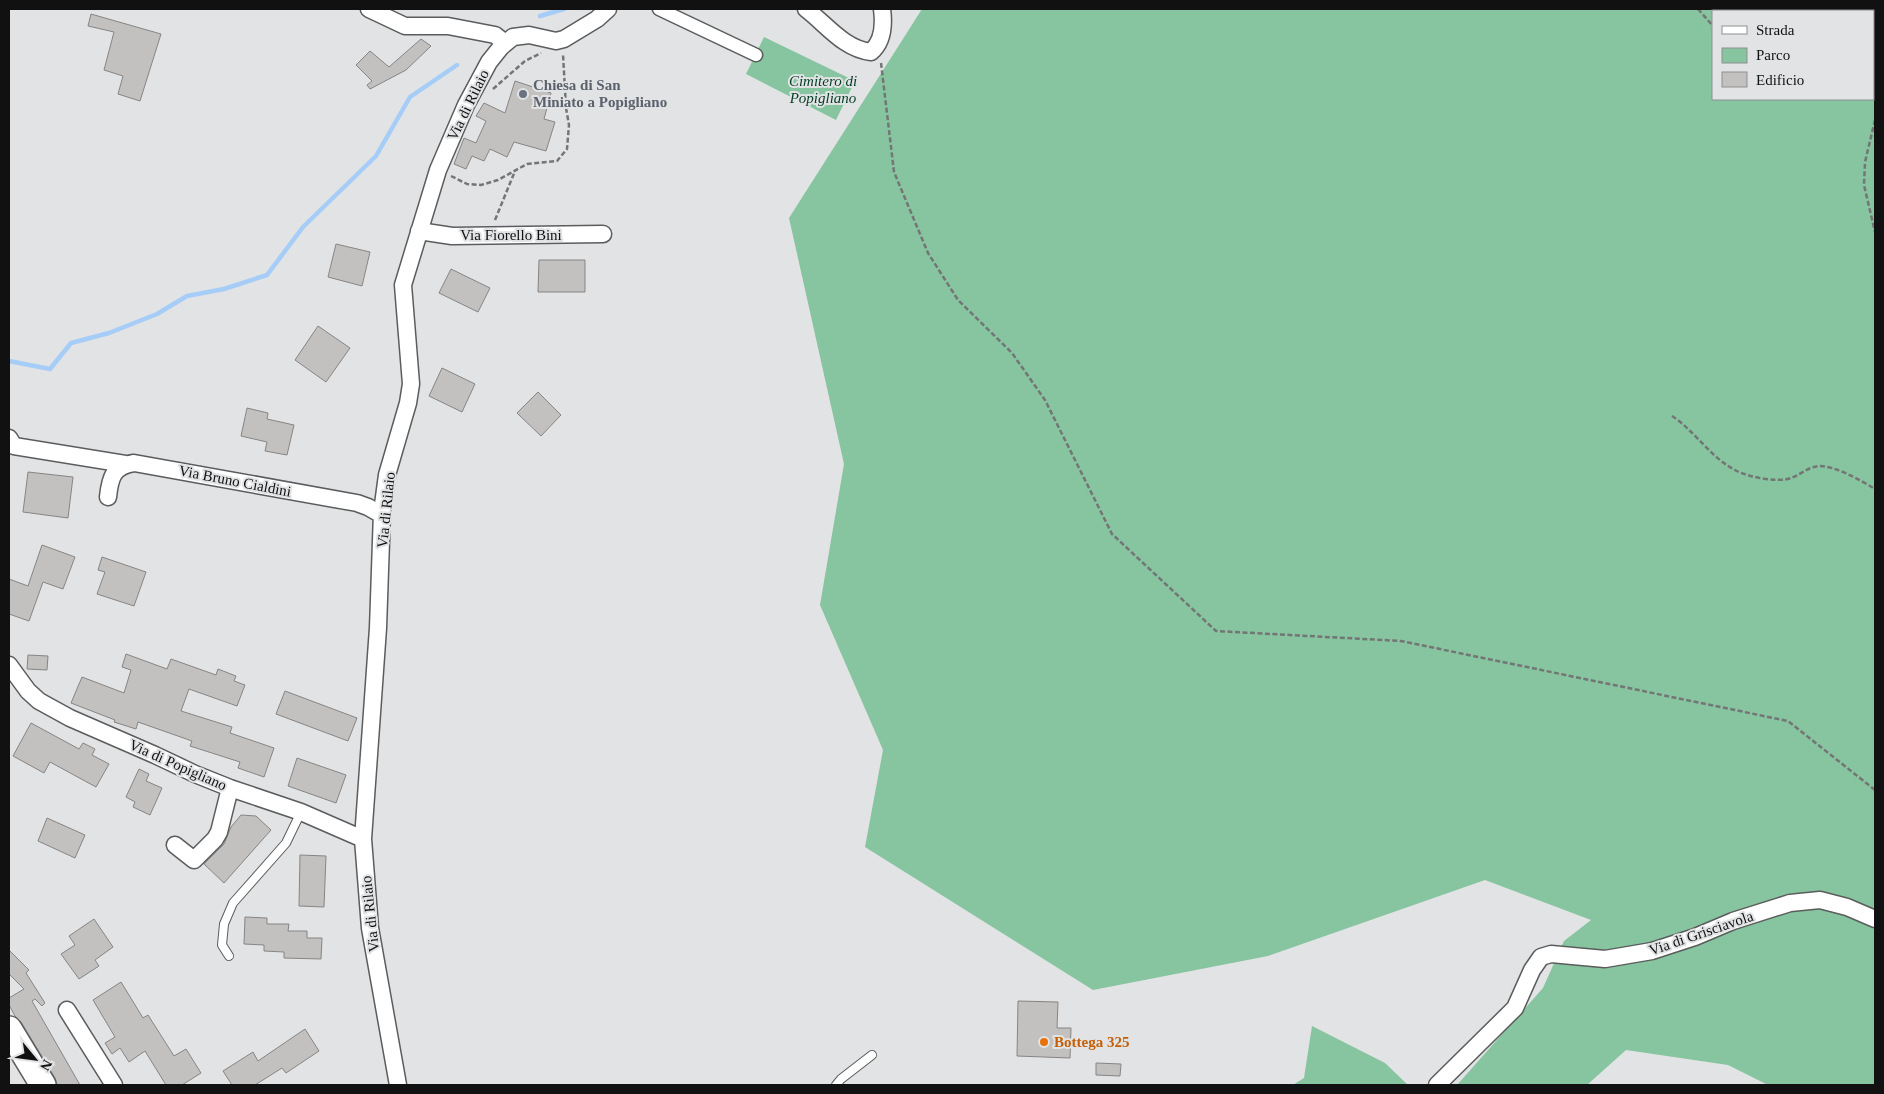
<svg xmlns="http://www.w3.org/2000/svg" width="1884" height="1094" font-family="Georgia,serif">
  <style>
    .green { fill: #86c59f; fill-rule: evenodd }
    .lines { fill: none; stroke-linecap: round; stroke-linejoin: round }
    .stream { stroke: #a6cdf8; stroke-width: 4.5 }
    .building { fill: #c3c1c0; stroke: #868584 }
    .service-casing { stroke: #5b5c5d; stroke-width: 10 }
    .pedestrian-casing { stroke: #5b5c5d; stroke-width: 15 }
    .minor-casing { stroke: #5b5c5d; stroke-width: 19 }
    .primary-casing { stroke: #5b5c5d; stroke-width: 28 }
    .path { stroke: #747575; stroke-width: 2.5; stroke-dasharray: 5 2.5; stroke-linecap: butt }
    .service { stroke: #fff; stroke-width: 8 }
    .pedestrian { stroke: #fff; stroke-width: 12 }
    .minor { stroke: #fff; stroke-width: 16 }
    .primary { stroke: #fff; stroke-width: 25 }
    .worship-dot { fill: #6b7280; stroke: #e2e3e4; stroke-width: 2 }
    .food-dot { fill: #e8710a; stroke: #e2e3e4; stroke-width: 2 }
    .labels { text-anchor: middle; stroke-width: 4; stroke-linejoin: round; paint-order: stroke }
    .park-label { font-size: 15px; font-style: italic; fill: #023d23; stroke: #e2e3e4 }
    .worship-label { font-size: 15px; font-weight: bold; fill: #5b616d; stroke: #e2e3e4; text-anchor: start }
    .street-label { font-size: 15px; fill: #111; stroke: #e2e3e4 }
    .food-label { font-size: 15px; font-weight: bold; fill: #c56008; stroke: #e2e3e4; text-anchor: start }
  </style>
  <rect width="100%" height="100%" fill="#e2e3e4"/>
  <path class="green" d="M922 9H1875V1085H1768L1728 1065 1626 1050 1587 1085H1457L1543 988 1564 941 1591 920 1485 880 1268 956 1093 990 865 847 883 750 820 605 844 464 789 218ZM1713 11H1873V99H1713Z
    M764 37 855 81 836 120 746 74Z
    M1312 1026 1385 1063 1408 1085H1293L1304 1078Z"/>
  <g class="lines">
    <path class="stream" d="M540 16 564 9
      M9 361 50 369 71 343 109 333 157 314 187 296 224 289 267 275 303 227 376 156 410 97 457 65"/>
  </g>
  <path class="building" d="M91 14 161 34 140 101 118 94 123 76 104 70 114 32 88 26Z
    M421 39 431 46 406 70 370 89 367 85 372 81 356 65 370 51 389 67Z
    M515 81 551 93 544 119 555 122 546 151 514 142 507 157 490 149 484 161 472 156 466 169 454 164 464 138 476 143 486 121 476 116 484 103 505 113Z
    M336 244 370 252 362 286 328 277Z
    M539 260H585V292H538Z
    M451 269 490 288 478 312 439 293Z
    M318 326 350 348 326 382 295 360Z
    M442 368 475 384 462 412 429 396Z
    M538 392 561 415 541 436 517 413Z
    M247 408 268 413 267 419 294 425 287 455 265 451 267 442 241 436Z
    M28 472 73 477 68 518 23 512Z
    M42 545 75 557 63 589 43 582 29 621 9 614V579L28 586Z
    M102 557 146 572 134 606 97 594 105 572 98 570Z
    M126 654 167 669 171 659 216 675 218 669 236 676 234 681 245 685 237 706 189 689 181 711 232 727 230 733 274 748 264 777 238 768 240 762 190 746 192 741 138 722 136 729 114 722 115 720 71 703 82 677 124 693 131 670 122 667Z
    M28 655 48 656 47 670 27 669Z
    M285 691 357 718 348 741 276 714Z
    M31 723 79 749 83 743 95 749 92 755 109 764 96 787 50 762 44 773 13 756Z
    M297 758 346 775 336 803 288 786Z
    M139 769 149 774 146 781 162 788 150 815 133 807 135 802 126 797Z
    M241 815 256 816 271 830 224 883 204 864 224 844 231 827Z
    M47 818 85 835 75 858 38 841Z
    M300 855 326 856 324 907 299 906Z
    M245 917 267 918V924H289L288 931H307V938H322L321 959 284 958V952L264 951V945L244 944Z
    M94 919 113 947 95 960 99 966 79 979 61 954 75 945 69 936Z
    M9 950 29 970 26 973 45 1003 42 1006 35 999 32 1001 80 1085H57L55 1078 21 1022 15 1016 9 1005V998L24 989 9 974Z
    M121 982 143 1018 148 1015 174 1056 186 1049 201 1073 182 1085H166L145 1051 129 1062 120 1048 112 1054 105 1043 115 1037 93 1000Z
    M1018 1001 1058 1002 1057 1028H1071L1070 1058 1017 1056Z
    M305 1029 319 1051 286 1073 282 1068 255 1085H232L223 1071 253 1052 258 1061Z
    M1096 1063 1121 1064 1120 1076 1096 1075Z"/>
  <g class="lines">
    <g class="service-casing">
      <path id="service" d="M229 956 222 945 224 924 233 903 286 843 301 812
        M836 1085 841 1079 872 1055"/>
    </g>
    <g class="pedestrian-casing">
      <path id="pedestrian" d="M659 9 756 55"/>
    </g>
    <g class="minor-casing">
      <path id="minor" d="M369 9 405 26H448L495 35 505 43
        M806 9C827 25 844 49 871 52 884 41 884 24 882 9
        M419 231 452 236 603 234
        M9 438 14 446 125 464
        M108 497C110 478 113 466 134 463L357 503 368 507 382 515
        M9 665 28 691 39 701 70 718 155 755 195 774 230 788 301 812 363 839
        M175 845 194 860 215 839 219 832 230 788
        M67 1010 114 1085
        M398 1085 370 928 363 839 378 628 382 512 387 475 408 403 411 384 403 285 438 170 466 105 489 62 501 47 513 37 529 35 556 41 564 39 597 19 608 9
        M1437 1085 1515 1008 1532 970 1541 957 1551 954 1605 959 1652 951 1695 937 1733 921 1790 903 1820 900 1847 907 1875 919"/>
    </g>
    <g class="primary-casing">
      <path id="primary" d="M9 1029 43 1085"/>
    </g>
    <path class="path" d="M1698 9 1713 26
      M1819 11 1820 9
      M881 63 894 172 928 253 958 300 1012 353 1045 400 1112 534 1216 631 1401 641 1788 721 1875 790
      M493 89 525 61 541 53
      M1875 120 1865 162 1864 185 1875 232
      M451 176 467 184 481 185 498 180 527 164 557 161 567 149 569 125 566 108 563 54
      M495 220 515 171
      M1672 416C1695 431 1710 457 1735 470 1747 477 1778 483 1791 478 1800 475 1808 467 1819 466 1836 466 1860 480 1875 489"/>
    <use href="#service" class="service"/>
    <use href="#pedestrian" class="pedestrian"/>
    <use href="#minor" class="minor"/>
    <use href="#primary" class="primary"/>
  </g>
  <circle class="worship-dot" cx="523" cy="94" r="5"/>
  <circle class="food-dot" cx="1044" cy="1042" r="5"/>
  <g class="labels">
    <g class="park-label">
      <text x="823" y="86">Cimitero di<tspan x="823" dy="17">Popigliano</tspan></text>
    </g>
    <g class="worship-label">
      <text x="533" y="90">Chiesa di San<tspan x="533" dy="17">Miniato a Popigliano</tspan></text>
    </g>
    <g class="street-label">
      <text transform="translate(468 105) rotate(-64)" y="5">Via di Rilaio</text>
      <text x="511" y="240">Via Fiorello Bini</text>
      <text transform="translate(235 481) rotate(11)" y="5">Via Bruno Cialdini</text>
      <text transform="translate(386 510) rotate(-84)" y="5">Via di Rilaio</text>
      <text transform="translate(178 765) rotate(24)" y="5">Via di Popigliano</text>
      <text transform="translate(370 914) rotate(-96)" y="5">Via di Rilaio</text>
      <text transform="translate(1701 933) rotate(-19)" y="5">Via di Grisciavola</text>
    </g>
    <g class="food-label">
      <text x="1054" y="1047">Bottega 325</text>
    </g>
  </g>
  <rect width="1884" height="1094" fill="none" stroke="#111111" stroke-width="20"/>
  <rect x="1712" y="10" width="162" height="90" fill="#e2e3e4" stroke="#8e8f90"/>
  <rect x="1722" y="26" width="25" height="8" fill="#ffffff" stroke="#8e8f90"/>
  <text x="1756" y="35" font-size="15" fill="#111111">Strada</text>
  <rect x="1722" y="48" width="25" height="15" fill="#86c59f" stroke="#8e8f90"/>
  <text x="1756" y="60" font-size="15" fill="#111111">Parco</text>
  <rect x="1722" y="72" width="25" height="15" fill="#c3c1c0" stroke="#8e8f90"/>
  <text x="1756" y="85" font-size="15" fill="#111111">Edificio</text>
  <g transform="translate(35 1059) rotate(119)" stroke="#e2e3e4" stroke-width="4" paint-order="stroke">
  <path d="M0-4L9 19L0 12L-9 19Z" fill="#111111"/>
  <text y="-8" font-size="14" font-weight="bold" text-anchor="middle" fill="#111111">N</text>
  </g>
</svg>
